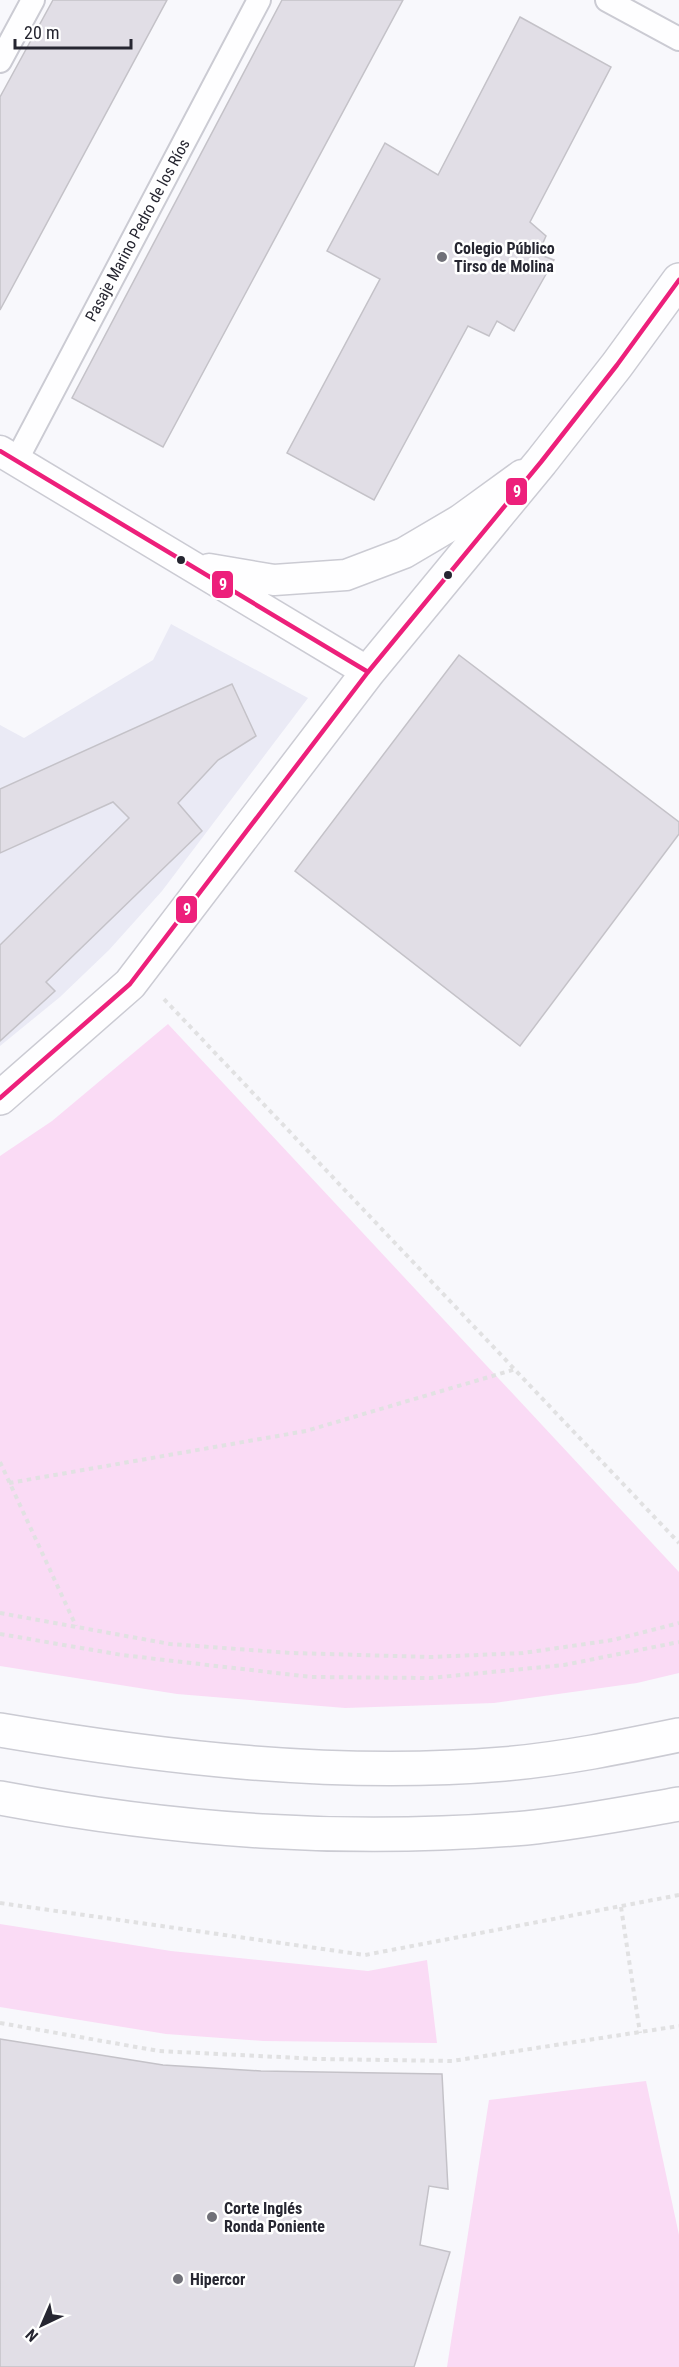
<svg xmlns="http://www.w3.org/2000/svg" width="679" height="2367" font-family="'Roboto Condensed',sans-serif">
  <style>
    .built { fill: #eaeaf5 }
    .green { fill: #fadbf5 }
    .building { fill: #e1dee6; stroke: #c4c2c8; stroke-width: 1.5 }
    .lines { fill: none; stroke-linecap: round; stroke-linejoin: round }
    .pedestrian-casing { stroke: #cbcbd3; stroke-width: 26 }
    .minor-casing { stroke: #cbcbd3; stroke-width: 33 }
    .secondary-casing { stroke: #cbcbd3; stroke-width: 36 }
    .trunk-casing { stroke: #cbcbd3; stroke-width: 36 }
    .path { stroke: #e1e1e2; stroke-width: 4; stroke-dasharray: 4.5 4.5; stroke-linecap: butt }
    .pedestrian { stroke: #fefeff; stroke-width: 22 }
    .minor { stroke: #fefeff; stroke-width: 30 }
    .secondary { stroke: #fefeff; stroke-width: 33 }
    .trunk { stroke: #fefeff; stroke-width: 33 }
    .bus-1-casing { stroke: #fff; stroke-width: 9 }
    .bus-1 { stroke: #ed207b; stroke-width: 4.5 }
    .poi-dot { fill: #707078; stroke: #fff; stroke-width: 2 }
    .bus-dot { fill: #262631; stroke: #fff; stroke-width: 2 }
    .labels { text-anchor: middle; stroke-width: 5; stroke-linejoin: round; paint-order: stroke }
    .street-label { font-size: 16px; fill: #262631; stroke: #fff }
    .poi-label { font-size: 16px; font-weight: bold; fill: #262631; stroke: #fff; text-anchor: start }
    .line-badge { stroke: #fff; stroke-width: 2 }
    .badge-label { font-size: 16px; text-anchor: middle; font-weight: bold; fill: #fff }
  </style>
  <rect width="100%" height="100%" fill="#f8f8fc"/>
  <path class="built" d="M171 624 308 698 162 891 109 950 60 997 0 1046V725L24 738 153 660Z"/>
  <path class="green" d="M168 1024 679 1572V1673L637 1683 494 1703 345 1708 177 1694 0 1666V1156L52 1121Z
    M0 1924 171 1951 368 1971 427 1960 437 2043 263 2041 166 2034 0 2007Z
    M646 2081 679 2235V2367H447L489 2100Z"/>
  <path class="building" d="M53 0H167L0 310V97Z
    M282 0H403L163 447 72 398Z
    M520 17 611 67 530 222 546 236 538 254 554 260 514 331 497 321 489 336 468 326 374 500 287 453 380 279 327 251 385 143 438 175Z
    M459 655 679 822V834L520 1046 295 871Z
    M232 684 256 736 218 760 178 803 202 831 46 982 55 991 0 1041V945L129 818 113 802 0 853V789Z
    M0 2039 163 2065 261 2071 442 2074 448 2189 429 2186 420 2245 450 2252 414 2367H0Z"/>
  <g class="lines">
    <g class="pedestrian-casing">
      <path id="pedestrian" d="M607 0 679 39
        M0 61 33 0
        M16 461 259 0"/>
    </g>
    <g class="minor-casing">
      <path id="minor" d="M0 451 368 672
        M209 569 274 580 346 575 404 553 460 520 522 475"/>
    </g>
    <g class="secondary-casing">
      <path id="secondary" d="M0 1098 130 984 368 672 541 462 617 365 679 280"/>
    </g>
    <g class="trunk-casing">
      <path id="trunk" d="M0 1730C165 1758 336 1778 504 1764 563 1759 621 1747 679 1735
        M0 1798C176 1831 347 1843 526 1828 577 1823 628 1813 679 1804"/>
    </g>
    <path class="path" d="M164 999 679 1543
      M0 1462 76 1626
      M9 1483 306 1431 516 1369
      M0 1613 170 1644 291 1653 431 1657 523 1653 613 1640 679 1623
      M0 1634 122 1655 311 1677 430 1678 564 1665 679 1642
      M0 1903 365 1955 679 1895
      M621 1907 640 2033
      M0 2023 159 2051 319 2059 452 2061 679 2026"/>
    <use href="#pedestrian" class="pedestrian"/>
    <use href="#minor" class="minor"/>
    <use href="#secondary" class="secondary"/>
    <use href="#trunk" class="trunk"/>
    <g class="bus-1-casing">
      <path id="bus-1" d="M0 451 368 672
        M0 1098 130 984 368 672 541 462 617 365 679 280"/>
    </g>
    <use href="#bus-1" class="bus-1"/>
  </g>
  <g class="poi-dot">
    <circle cx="442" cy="257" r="6"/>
    <circle cx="212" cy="2217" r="6"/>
    <circle cx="178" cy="2279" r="6"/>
  </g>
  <g class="bus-dot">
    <circle cx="181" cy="560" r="5"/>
    <circle cx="448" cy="575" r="5"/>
  </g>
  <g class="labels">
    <g class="street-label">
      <text transform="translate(137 230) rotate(-62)" y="6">Pasaje Marino Pedro de los Ríos</text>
    </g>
    <g class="poi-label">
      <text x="454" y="254">Colegio Público<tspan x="454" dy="18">Tirso de Molina</tspan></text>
      <text x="224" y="2214">Corte Inglés<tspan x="224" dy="18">Ronda Poniente</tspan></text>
      <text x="190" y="2285">Hipercor</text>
    </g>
  </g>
  <g class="line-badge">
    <rect x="505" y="477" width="23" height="29" rx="6" fill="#ed207b"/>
    <rect x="211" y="570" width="23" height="29" rx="6" fill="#ed207b"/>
    <rect x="175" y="895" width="23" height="29" rx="6" fill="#ed207b"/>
  </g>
  <g class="badge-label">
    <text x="517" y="497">9</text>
    <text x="223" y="590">9</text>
    <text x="187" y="915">9</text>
  </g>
  <g transform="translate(42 2325) rotate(224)" stroke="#ffffff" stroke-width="4.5" paint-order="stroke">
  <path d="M0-4.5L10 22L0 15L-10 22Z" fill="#262631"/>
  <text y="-9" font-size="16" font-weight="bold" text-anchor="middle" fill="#262631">N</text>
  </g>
  <path d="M15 39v9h116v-9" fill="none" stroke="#262631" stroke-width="3"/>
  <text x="24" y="39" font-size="18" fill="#262631" stroke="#ffffff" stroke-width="4.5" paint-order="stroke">20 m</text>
</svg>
